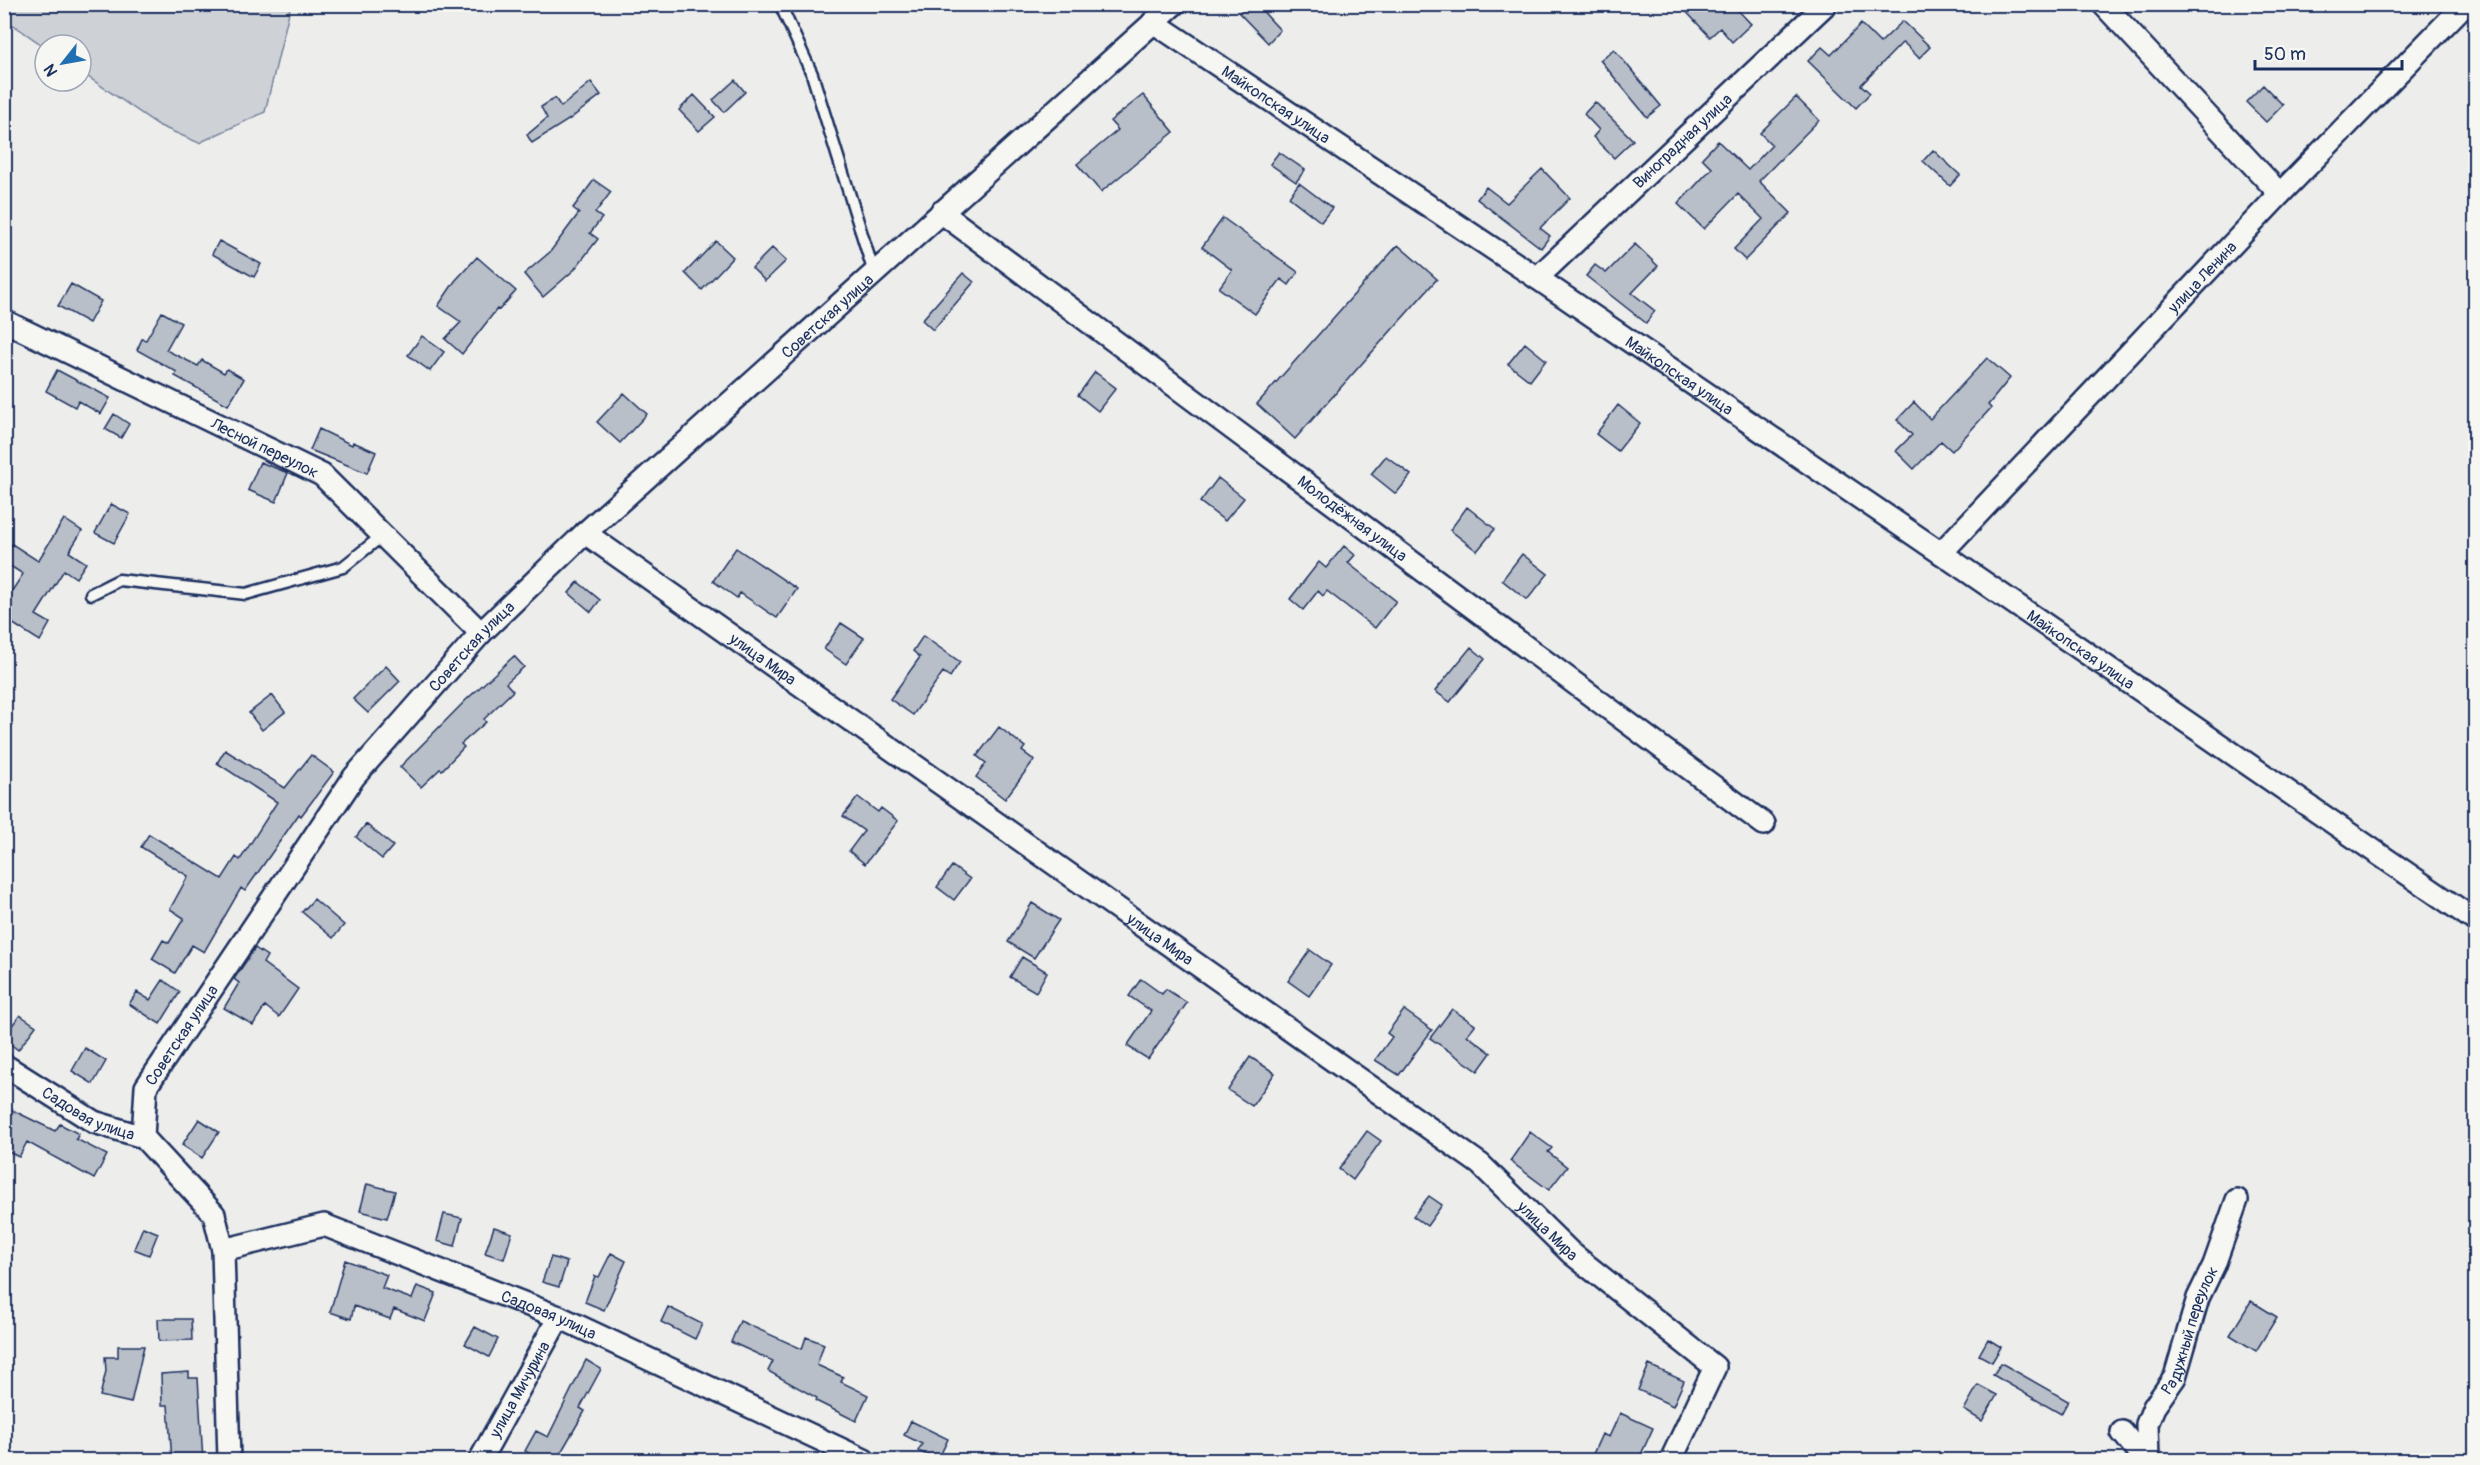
<svg xmlns="http://www.w3.org/2000/svg" width="2480" height="1465" font-family="Pangolin,sans-serif">
  <style>
    .green { fill: #ced2d7; stroke: #74809a; stroke-width: 1.5 }
    .building { fill: #b9bfc8; stroke: #1b2f5e; stroke-width: 1.5 }
    .lines { fill: none; stroke-linecap: round; stroke-linejoin: round }
    .service-casing { stroke: #1b2f5e; stroke-width: 15 }
    .minor-casing { stroke: #1b2f5e; stroke-width: 26 }
    .service { stroke: #f6f6f2; stroke-width: 10 }
    .minor { stroke: #f6f6f2; stroke-width: 21 }
    .labels { text-anchor: middle; stroke-width: 6; stroke-linejoin: round; paint-order: stroke }
    .street-label { font-size: 16px; fill: #1b2f5e; stroke: #f6f6f2 }
  </style>
  <rect width="100%" height="100%" fill="#edeeec"/>
  <filter id="ink" filterUnits="userSpaceOnUse"><feTurbulence type="fractalNoise" baseFrequency=".0167" numOctaves="2"/><feDisplacementMap in="SourceGraphic" scale="12" xChannelSelector="R" yChannelSelector="G"/><feConvolveMatrix kernelMatrix="1 2 1 2 8 2 1 2 1" color-interpolation-filters="sRGB"/></filter>
  <g filter="url(#ink)">
    <path class="green" d="M5 4H297V5L290 8 265 112 199 143 160 126 81 72V45H45V47L5 19Z"/>
    <path class="building" d="M1248 4H1256L1280 30 1268 43 1239 13Z
      M1679 4H1732L1751 24 1732 42 1720 28 1710 37Z
      M1903 21 1930 47 1919 58 1903 42 1861 85 1870 93 1856 108 1808 61 1822 47 1831 55 1861 24 1880 43Z
      M1614 49 1661 106 1647 117 1600 60Z
      M735 80 745 92 724 112 713 100Z
      M591 82 601 95 570 119 532 143 527 135 547 118 541 107 555 98 561 107Z
      M2263 85 2283 105 2266 122 2246 102Z
      M694 95 715 117 699 131 679 110Z
      M1143 95 1174 132 1101 192 1077 164 1118 130 1110 121Z
      M1796 97 1819 120 1759 181 1791 213 1745 260 1734 249 1763 219 1738 194 1704 229 1678 204 1712 168 1702 158 1718 141 1748 170 1772 145 1760 133Z
      M1595 102 1633 140 1614 158 1593 137 1599 130 1584 114Z
      M1933 150 1960 175 1950 186 1923 161Z
      M1279 152 1305 170 1296 182 1270 164Z
      M1542 169 1570 198 1540 228 1550 236 1541 248 1477 199 1486 187 1507 203Z
      M594 180 611 192 595 213 602 218 590 233 598 239 574 270 543 297 524 274 550 252 579 213 573 208Z
      M1299 183 1332 208 1321 222 1289 197Z
      M1223 218 1298 272 1289 285 1281 279 1255 314 1219 288 1232 270 1202 247Z
      M219 241 261 264 254 277 212 254Z
      M716 241 733 257 702 290 685 273Z
      M1635 244 1658 266 1632 293 1655 311 1646 323 1586 276 1595 265 1606 273Z
      M1398 245 1437 279 1295 439 1257 404Z
      M772 248 786 261 765 281 752 268Z
      M477 257 516 291 499 310 497 309 462 354 445 339 461 322 438 306 455 281Z
      M963 273 974 282 933 330 922 320Z
      M71 284 101 301 89 323 58 306Z
      M162 312 181 323 166 350 198 366 202 360 224 373 227 369 244 379 228 405 175 376 177 372 137 350 142 339 146 340Z
      M422 336 444 352 430 371 408 355Z
      M1525 343 1546 360 1530 381 1508 364Z
      M1987 358 2010 378 1988 405 1991 408 1952 451 1941 441 1914 469 1896 451 1912 435 1897 420 1914 402 1930 419Z
      M57 370 110 398 101 414 78 401 75 407 46 391Z
      M1095 372 1116 388 1098 411 1078 395Z
      M624 393 647 414 620 443 597 422Z
      M1618 405 1640 423 1618 451 1596 434Z
      M114 414 129 424 121 438 105 429Z
      M319 429 352 445 353 442 376 452 367 473 310 450Z
      M1386 456 1411 475 1396 494 1371 474Z
      M260 462 288 473 276 502 248 490Z
      M1218 478 1244 498 1225 521 1200 502Z
      M111 504 130 514 114 543 95 533Z
      M1467 507 1495 529 1477 551 1450 530Z
      M64 519 82 531 69 552 86 563 76 578 64 570 36 615 50 623 40 641 4 618V603L23 574 4 562V557L12 544 38 561Z
      M1344 546 1355 555 1348 563 1396 601 1375 628 1327 591 1323 596 1318 591 1303 610 1290 599 1319 562 1326 568Z
      M736 548 797 589 777 618 740 593 737 598 713 581Z
      M1522 554 1548 574 1527 600 1502 580Z
      M578 582 600 600 591 612 569 593Z
      M841 623 864 638 846 664 824 649Z
      M923 636 960 662 950 677 943 672 913 715 890 699 920 657 913 651Z
      M1471 647 1485 659 1450 702 1435 691Z
      M514 656 524 667 506 683 513 691 484 719 486 722 461 744 464 747 442 770 440 769 421 787 400 767 466 700Z
      M386 666 400 681 368 713 353 699Z
      M272 695 285 712 262 730 249 713Z
      M999 727 1025 747 1022 751 1034 760 1005 799 976 777 986 763 977 756Z
      M225 750 285 788 311 755 334 772 301 816 299 814 245 891 241 888 204 952 192 945 175 973 152 959 163 940 169 943 184 918 170 909 188 876 141 847 149 834 222 879 236 857 240 860 277 802 217 763Z
      M858 797 878 812 881 808 898 821 865 864 849 851 864 831 843 816Z
      M366 824 393 846 382 859 356 837Z
      M952 866 970 879 954 900 937 887Z
      M314 899 344 925 333 938 302 912Z
      M1032 903 1059 920 1034 958 1008 942Z
      M255 948 267 956 263 963 298 989 279 1017 265 1006 253 1025 224 1008 239 983 234 979Z
      M1310 950 1331 965 1309 996 1288 981Z
      M1022 957 1047 972 1036 992 1010 977Z
      M1141 979 1162 994 1166 989 1187 1003 1148 1059 1127 1046 1151 1011 1129 996Z
      M163 980 180 992 160 1024 129 1004 137 992 150 1000Z
      M1452 1009 1475 1025 1467 1035 1491 1053 1478 1071 1430 1038Z
      M1404 1010 1432 1030 1399 1075 1375 1060 1392 1037 1387 1033Z
      M20 1015 36 1026 18 1050 4 1039V1036Z
      M85 1048 106 1061 93 1084 72 1071Z
      M1250 1057 1275 1073 1252 1106 1228 1090Z
      M4 1106 55 1131 60 1124 79 1134 76 1139 107 1155 94 1179 27 1142 19 1157 4 1150Z
      M199 1119 219 1132 202 1158 182 1145Z
      M1367 1131 1381 1141 1353 1180 1339 1169Z
      M1530 1132 1552 1148 1548 1152 1567 1167 1549 1190 1510 1161Z
      M367 1184 395 1191 387 1218 360 1211Z
      M1429 1196 1442 1205 1427 1226 1413 1216Z
      M444 1214 462 1218 455 1246 437 1241Z
      M143 1227 158 1233 149 1255 134 1249Z
      M494 1227 512 1233 504 1259 485 1253Z
      M611 1253 626 1261 604 1310 585 1302 595 1276 599 1277Z
      M551 1257 567 1262 559 1287 542 1282Z
      M345 1260 387 1275 382 1288 412 1299 417 1286 436 1293 425 1321 394 1309 390 1319 354 1306 351 1319 330 1312Z
      M2251 1301 2277 1317 2256 1351 2230 1335Z
      M668 1307 702 1324 695 1339 661 1322Z
      M158 1319H191L192 1340 159 1341Z
      M740 1321 802 1349 806 1337 824 1344 817 1365 843 1377 841 1382 868 1395 856 1421 816 1401 817 1398 768 1371 773 1361 731 1342Z
      M475 1327 498 1339 489 1357 465 1344Z
      M1988 1339 2001 1347 1992 1362 1979 1355Z
      M118 1346H144L131 1403 100 1396 106 1371 105 1357H118Z
      M586 1360 601 1369 580 1408 585 1411 556 1461H543L525 1451 536 1431 548 1437Z
      M2001 1363 2068 1401 2061 1414 1993 1375Z
      M1649 1365 1684 1381 1673 1406 1638 1390Z
      M189 1372V1378H198L203 1461H172L168 1405H162L161 1374Z
      M1978 1385 1997 1395 1982 1421 1964 1410Z
      M1620 1413 1653 1428 1638 1461H1606L1593 1454 1602 1434 1609 1437Z
      M911 1421 948 1439 938 1460 918 1451 922 1444 904 1435Z"/>
    <g class="lines">
      <g class="service-casing">
        <path id="service" d="M780 4 812 74 874 273
          M91 594 119 580 246 594 343 567 383 535"/>
      </g>
      <g class="minor-casing">
        <g id="minor">
          <path d="M2103 4 2280 194"/>
          <path id="s1" d="M1153 22 1537 278 1941 553 2476 921"/>
          <path id="s2" d="M941 212 1764 824"/>
          <path id="s3" d="M1537 278 1826 4"/>
          <path id="s4" d="M4 321 322 475 481 633"/>
          <path id="s5" d="M585 533 1480 1164 1571 1253 1715 1367 1671 1460"/>
          <path id="s6" d="M1941 553 2280 194 2465 4"/>
          <path id="s7" d="M4 1065 94 1122 143 1137"/>
          <path id="s8" d="M223 1250 324 1225 559 1317 864 1460"/>
          <path d="M2122 1432 2145 1460"/>
          <path id="s9" d="M229 1460 223 1250 214 1214 143 1137 146 1087 354 777 481 633 585 533 1174 4"/>
          <path id="s10" d="M480 1460 559 1317"/>
          <path id="s11" d="M2148 1460 2147 1424 2154 1407 2175 1377 2198 1298 2214 1265 2237 1200"/>
        </g>
      </g>
      <use href="#service" class="service"/>
      <use href="#minor" class="minor"/>
    </g>
  </g>
  <g class="labels">
    <g class="street-label">
      <text dy="6" stroke="none"><textPath href="#s1" startOffset="148">Майкопская улица</textPath></text>
      <text dy="6" stroke="none"><textPath href="#s3" startOffset="200">Виноградная улица</textPath></text>
      <text dy="6" stroke="none"><textPath href="#s6" startOffset="380">улица Ленина</textPath></text>
      <text dy="6" stroke="none"><textPath href="#s9" startOffset="1437">Советская улица</textPath></text>
      <text dy="6" stroke="none"><textPath href="#s1" startOffset="634">Майкопская улица</textPath></text>
      <text dy="6" stroke="none"><textPath href="#s4" startOffset="290">Лесной переулок</textPath></text>
      <text dy="6" stroke="none"><textPath href="#s2" startOffset="513">Молодёжная улица</textPath></text>
      <text dy="6" stroke="none"><textPath href="#s9" startOffset="951">Советская улица</textPath></text>
      <text dy="6" stroke="none"><textPath href="#s1" startOffset="1120">Майкопская улица</textPath></text>
      <text dy="6" stroke="none"><textPath href="#s5" startOffset="218">улица Мира</textPath></text>
      <text dy="6" stroke="none"><textPath href="#s5" startOffset="704">улица Мира</textPath></text>
      <text dy="6" stroke="none"><textPath href="#s9" startOffset="465">Советская улица</textPath></text>
      <text dy="6" stroke="none"><textPath href="#s7" startOffset="98">Садовая улица</textPath></text>
      <text dy="6" stroke="none"><textPath href="#s5" startOffset="1190">улица Мира</textPath></text>
      <text dy="6" stroke="none"><textPath href="#s8" startOffset="346">Садовая улица</textPath></text>
      <text dy="6" stroke="none"><textPath href="#s11" startOffset="140">Радужный переулок</textPath></text>
      <text dy="6" stroke="none"><textPath href="#s10" startOffset="81">улица Мичурина</textPath></text>
    </g>
  </g>
  <rect width="2480" height="1465" fill="none" stroke="#f6f6f2" stroke-width="24"/>
  <rect x="12" y="12" width="2456" height="1441" fill="none" stroke="#1b2f5e" stroke-width="2" filter="url(#ink)"/>
  <g transform="translate(63 63) rotate(239)"><circle r="28" fill="#f6f6f2" stroke="#9ea6b7" stroke-width="1.5"/>
  <path d="M0-4.5L10 22L0 15L-10 22Z" fill="#1f6fb2"/>
  <text y="-9" font-size="16" font-weight="bold" text-anchor="middle" fill="#1b2f5e">N</text>
  </g>
  <path d="M2255 60v9h147v-9" fill="none" stroke="#1b2f5e" stroke-width="3"/>
  <text x="2264" y="60" font-size="18" fill="#1b2f5e" stroke="#f6f6f2" stroke-width="4.5" paint-order="stroke">50 m</text>
</svg>
